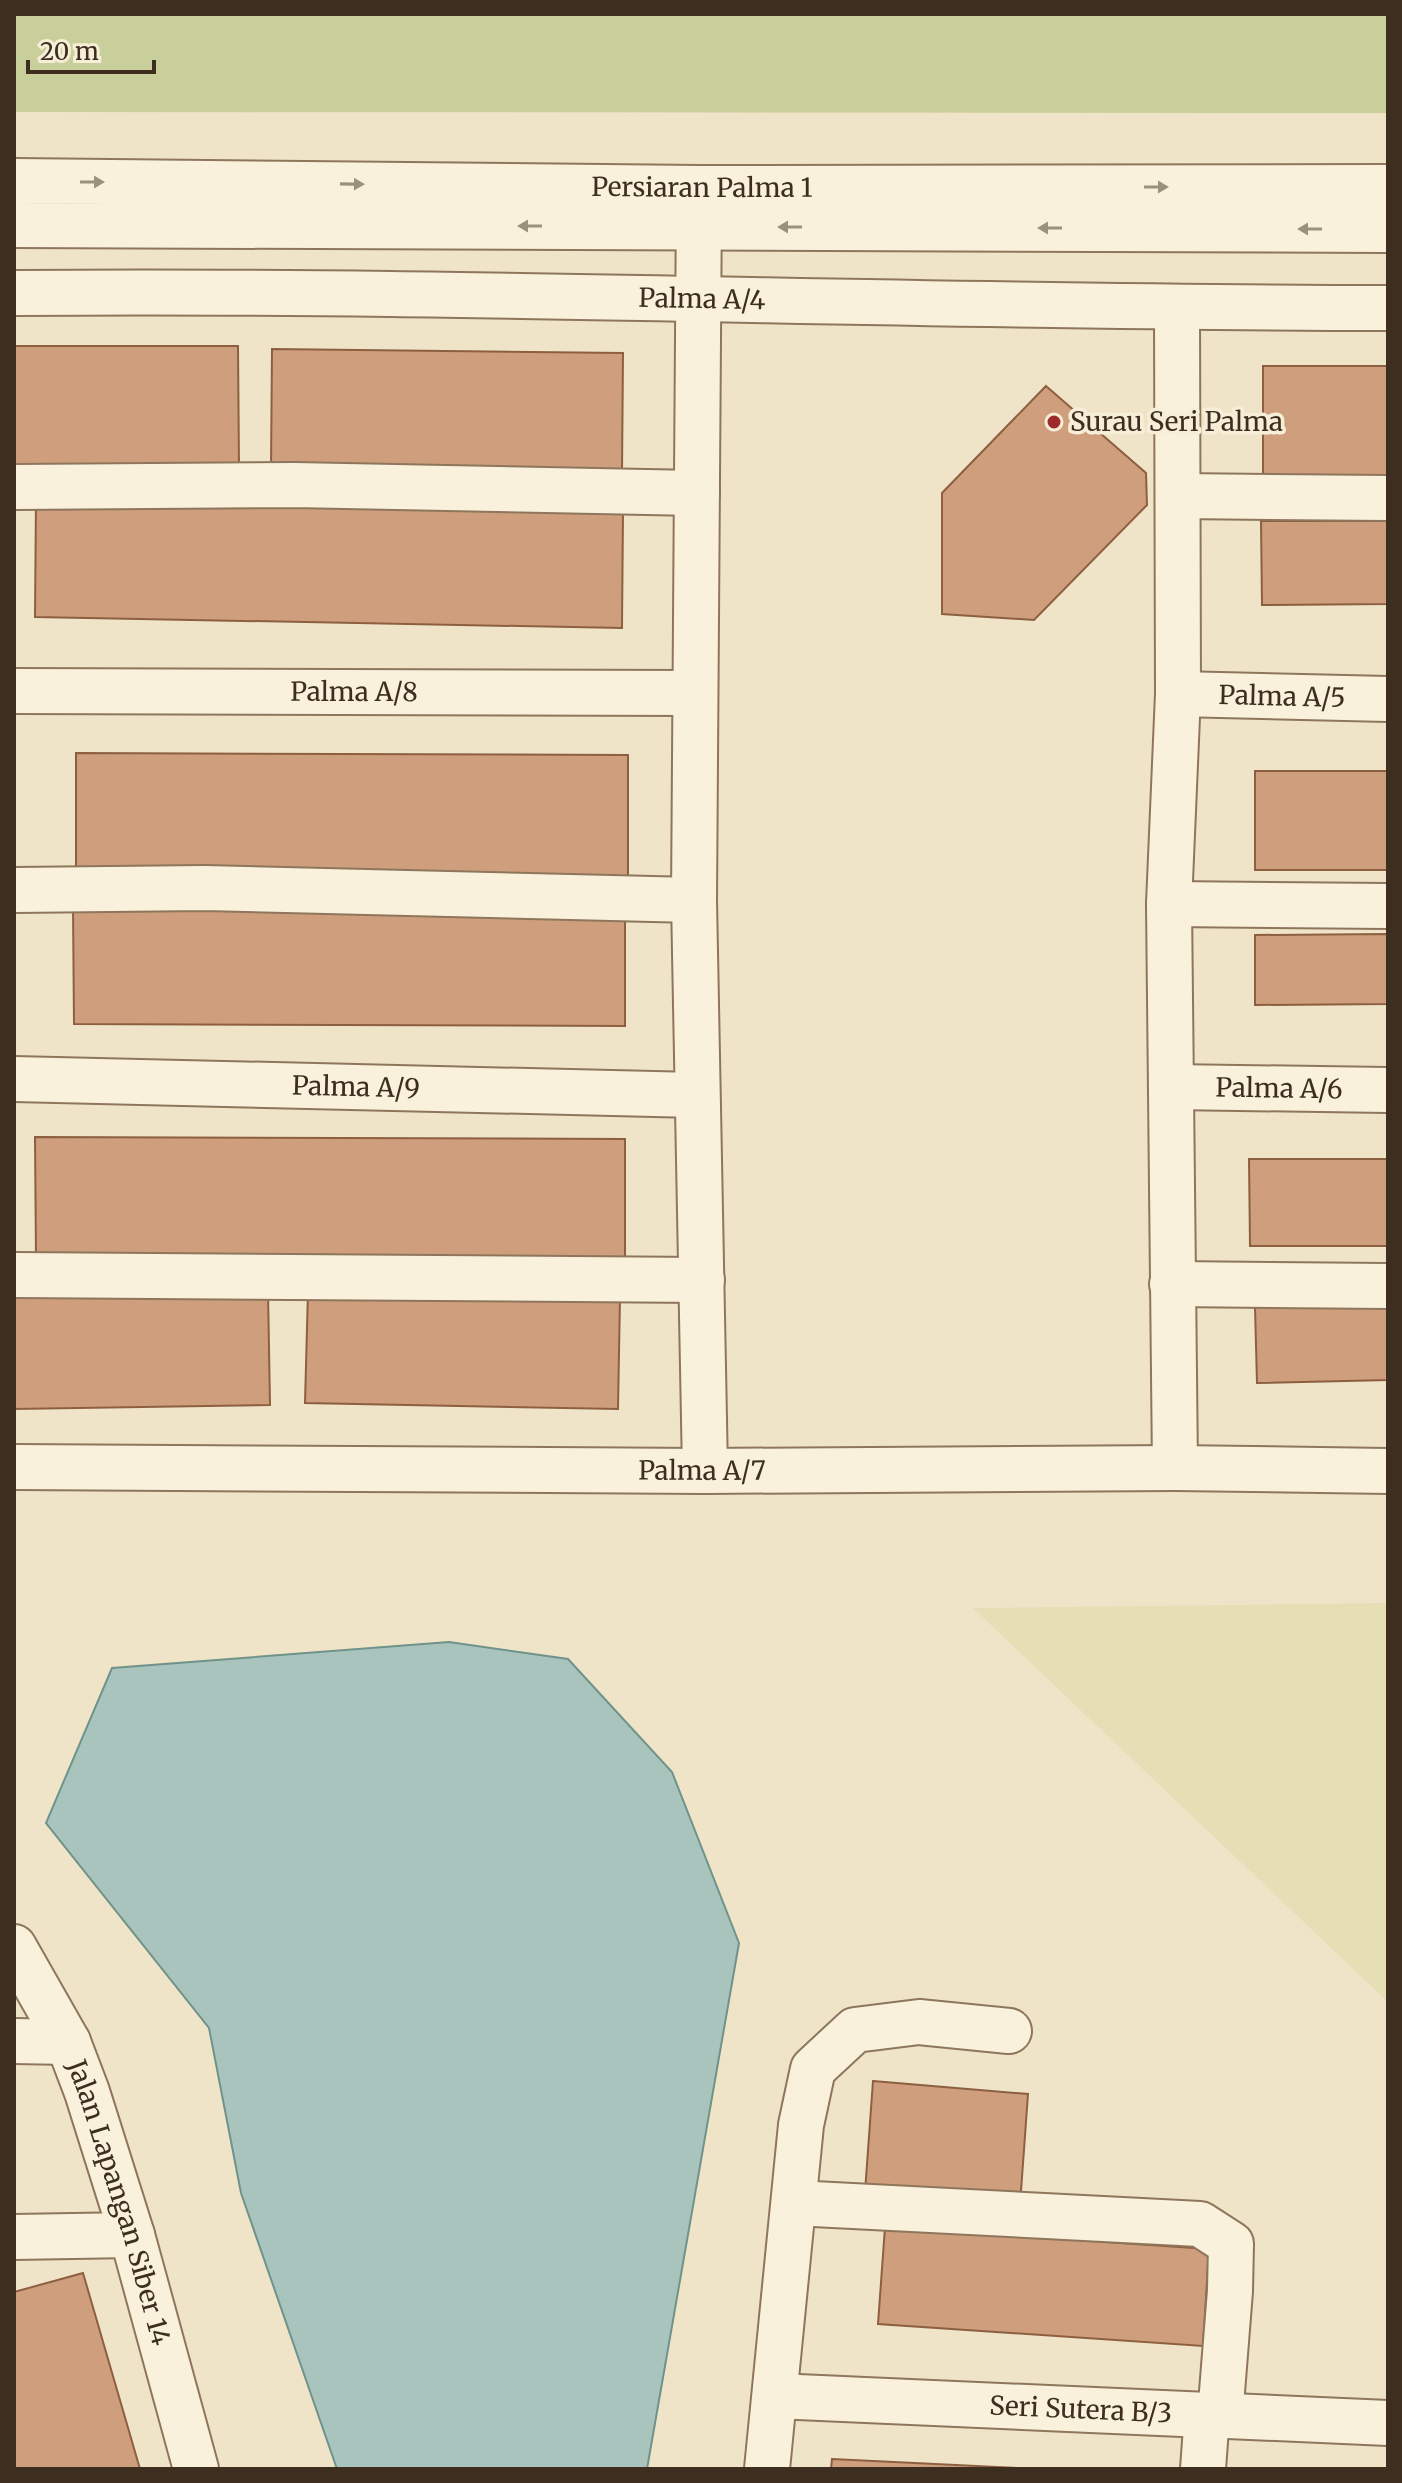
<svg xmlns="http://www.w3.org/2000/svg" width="1402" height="2483" font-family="Merriweather,serif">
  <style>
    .farmland { fill: #e6deb5 }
    .green { fill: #c9cf9b }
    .water { fill: #a9c4bc; stroke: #6f938a; stroke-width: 2 }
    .building { fill: #cf9f7d; stroke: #8d5f41; stroke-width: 2 }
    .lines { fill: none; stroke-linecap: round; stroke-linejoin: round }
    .minor-casing { stroke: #8d765c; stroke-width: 48 }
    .minor { stroke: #faf1dc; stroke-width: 44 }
    .oneway { fill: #9c907e }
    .poi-dot { fill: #9e2a2b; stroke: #f7eed8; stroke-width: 3 }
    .labels { text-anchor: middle; stroke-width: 7; stroke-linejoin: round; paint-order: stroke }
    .street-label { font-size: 26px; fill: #3d2e20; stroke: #f7eed8 }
    .poi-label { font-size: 26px; fill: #3d2e20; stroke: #f7eed8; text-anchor: start }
  </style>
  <rect width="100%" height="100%" fill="#f0e4c8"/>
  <path class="farmland" d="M1388 1603V2002L973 1608Z"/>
  <path class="green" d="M14 14H1388V113L14 112Z"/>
  <path class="water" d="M449 1642 568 1659 672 1772 739 1943 647 2469H337L241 2193 209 2028 46 1823 112 1668Z"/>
  <path class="building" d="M14 346H238L239 468H14Z
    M272 349 623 353 622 473 271 469Z
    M1263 366H1388V481H1263Z
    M1046 386 1146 473 1147 505 1034 620 942 614V493Z
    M36 500 623 510 622 628 35 617Z
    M1261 521H1388V604L1262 605Z
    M76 753 628 755V880L76 877Z
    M1255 771H1388V870H1255Z
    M73 907 625 909V1026L74 1024Z
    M1388 934V1004L1255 1005V935Z
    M35 1137 625 1139V1259L36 1258Z
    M1249 1159H1388V1246H1250Z
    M268 1291 270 1405 14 1409V1295Z
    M308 1291 620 1297 618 1409 305 1403Z
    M1388 1304V1380L1257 1383 1255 1307Z
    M873 2081 1028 2094 1020 2205 865 2192Z
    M885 2227 1209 2249 1203 2346 878 2324Z
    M83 2273 140 2469H15L14 2292Z
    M832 2459 1036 2469H831Z"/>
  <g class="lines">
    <g class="minor-casing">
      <g id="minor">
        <path id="s1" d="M14 181 699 188 1388 187"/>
        <path d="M699 198 694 900 705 1471"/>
        <path d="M14 225 1388 230"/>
        <path id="s2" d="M14 293C472 289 930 308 1388 308"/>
        <path d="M14 487 294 485 697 493"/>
        <path d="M1178 496 1388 498"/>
        <path id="s3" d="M14 691 694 693"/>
        <path id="s4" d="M1178 694 1388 699"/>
        <path d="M14 890 205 888 694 900"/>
        <path d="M1169 904 1388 906"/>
        <path id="s5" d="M14 1079 696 1095"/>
        <path id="s6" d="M1171 1087 1388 1090"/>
        <path d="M14 1275 702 1280"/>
        <path d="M1172 1284 1388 1286"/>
        <path id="s7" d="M14 1467 705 1471 1175 1468 1388 1471"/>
        <path d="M1175 1468 1169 904 1178 694 1177 308"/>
        <path id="s8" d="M14 1947 68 2042 87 2092 132 2235 196 2469"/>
        <path d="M14 2041 68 2042"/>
        <path d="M794 2203 1200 2224 1231 2244 1230 2291 1220 2417"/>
        <path d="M14 2237 132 2235"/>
        <path id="s9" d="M775 2396 1388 2423"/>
        <path d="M767 2469 801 2125 813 2069 855 2030 919 2022 1009 2031"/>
        <path d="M1203 2469 1207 2414"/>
      </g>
    </g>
    <use href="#minor" class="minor"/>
  </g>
  <defs><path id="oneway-solid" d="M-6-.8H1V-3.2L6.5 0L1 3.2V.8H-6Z" transform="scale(2)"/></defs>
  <g class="oneway">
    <use href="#oneway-solid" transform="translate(92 182)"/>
    <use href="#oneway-solid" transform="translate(352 184) rotate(1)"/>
    <use href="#oneway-solid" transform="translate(1156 187)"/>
    <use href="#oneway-solid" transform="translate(530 226) rotate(-180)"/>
    <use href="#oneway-solid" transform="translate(790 227) rotate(-180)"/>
    <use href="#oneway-solid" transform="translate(1050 228) rotate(-180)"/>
    <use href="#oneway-solid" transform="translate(1310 229) rotate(-180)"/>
  </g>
  <circle class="poi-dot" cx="1054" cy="422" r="8"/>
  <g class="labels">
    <g class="street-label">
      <text dy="9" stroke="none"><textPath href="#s1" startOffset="688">Persiaran Palma 1</textPath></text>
      <text dy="9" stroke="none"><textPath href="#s2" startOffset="688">Palma A/4</textPath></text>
      <text dy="9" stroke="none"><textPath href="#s3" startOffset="340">Palma A/8</textPath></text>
      <text dy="9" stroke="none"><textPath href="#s4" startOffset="104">Palma A/5</textPath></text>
      <text dy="9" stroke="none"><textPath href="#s5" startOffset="342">Palma A/9</textPath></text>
      <text dy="9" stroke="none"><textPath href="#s6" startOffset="108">Palma A/6</textPath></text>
      <text dy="9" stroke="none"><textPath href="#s7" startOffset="688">Palma A/7</textPath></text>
      <text dy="9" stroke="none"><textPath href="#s8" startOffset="278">Jalan Lapangan Siber 14</textPath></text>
      <text dy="9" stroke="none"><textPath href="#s9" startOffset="306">Seri Sutera B/3</textPath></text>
    </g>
    <g class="poi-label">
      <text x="1070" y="431">Surau Seri Palma</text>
    </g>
  </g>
  <rect width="1402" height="2483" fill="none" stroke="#3d2e20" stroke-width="32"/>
  <path d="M28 60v12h126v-12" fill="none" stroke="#3d2e20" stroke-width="4"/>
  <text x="40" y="60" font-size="24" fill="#3d2e20" stroke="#f7eed8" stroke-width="6" paint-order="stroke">20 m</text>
</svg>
